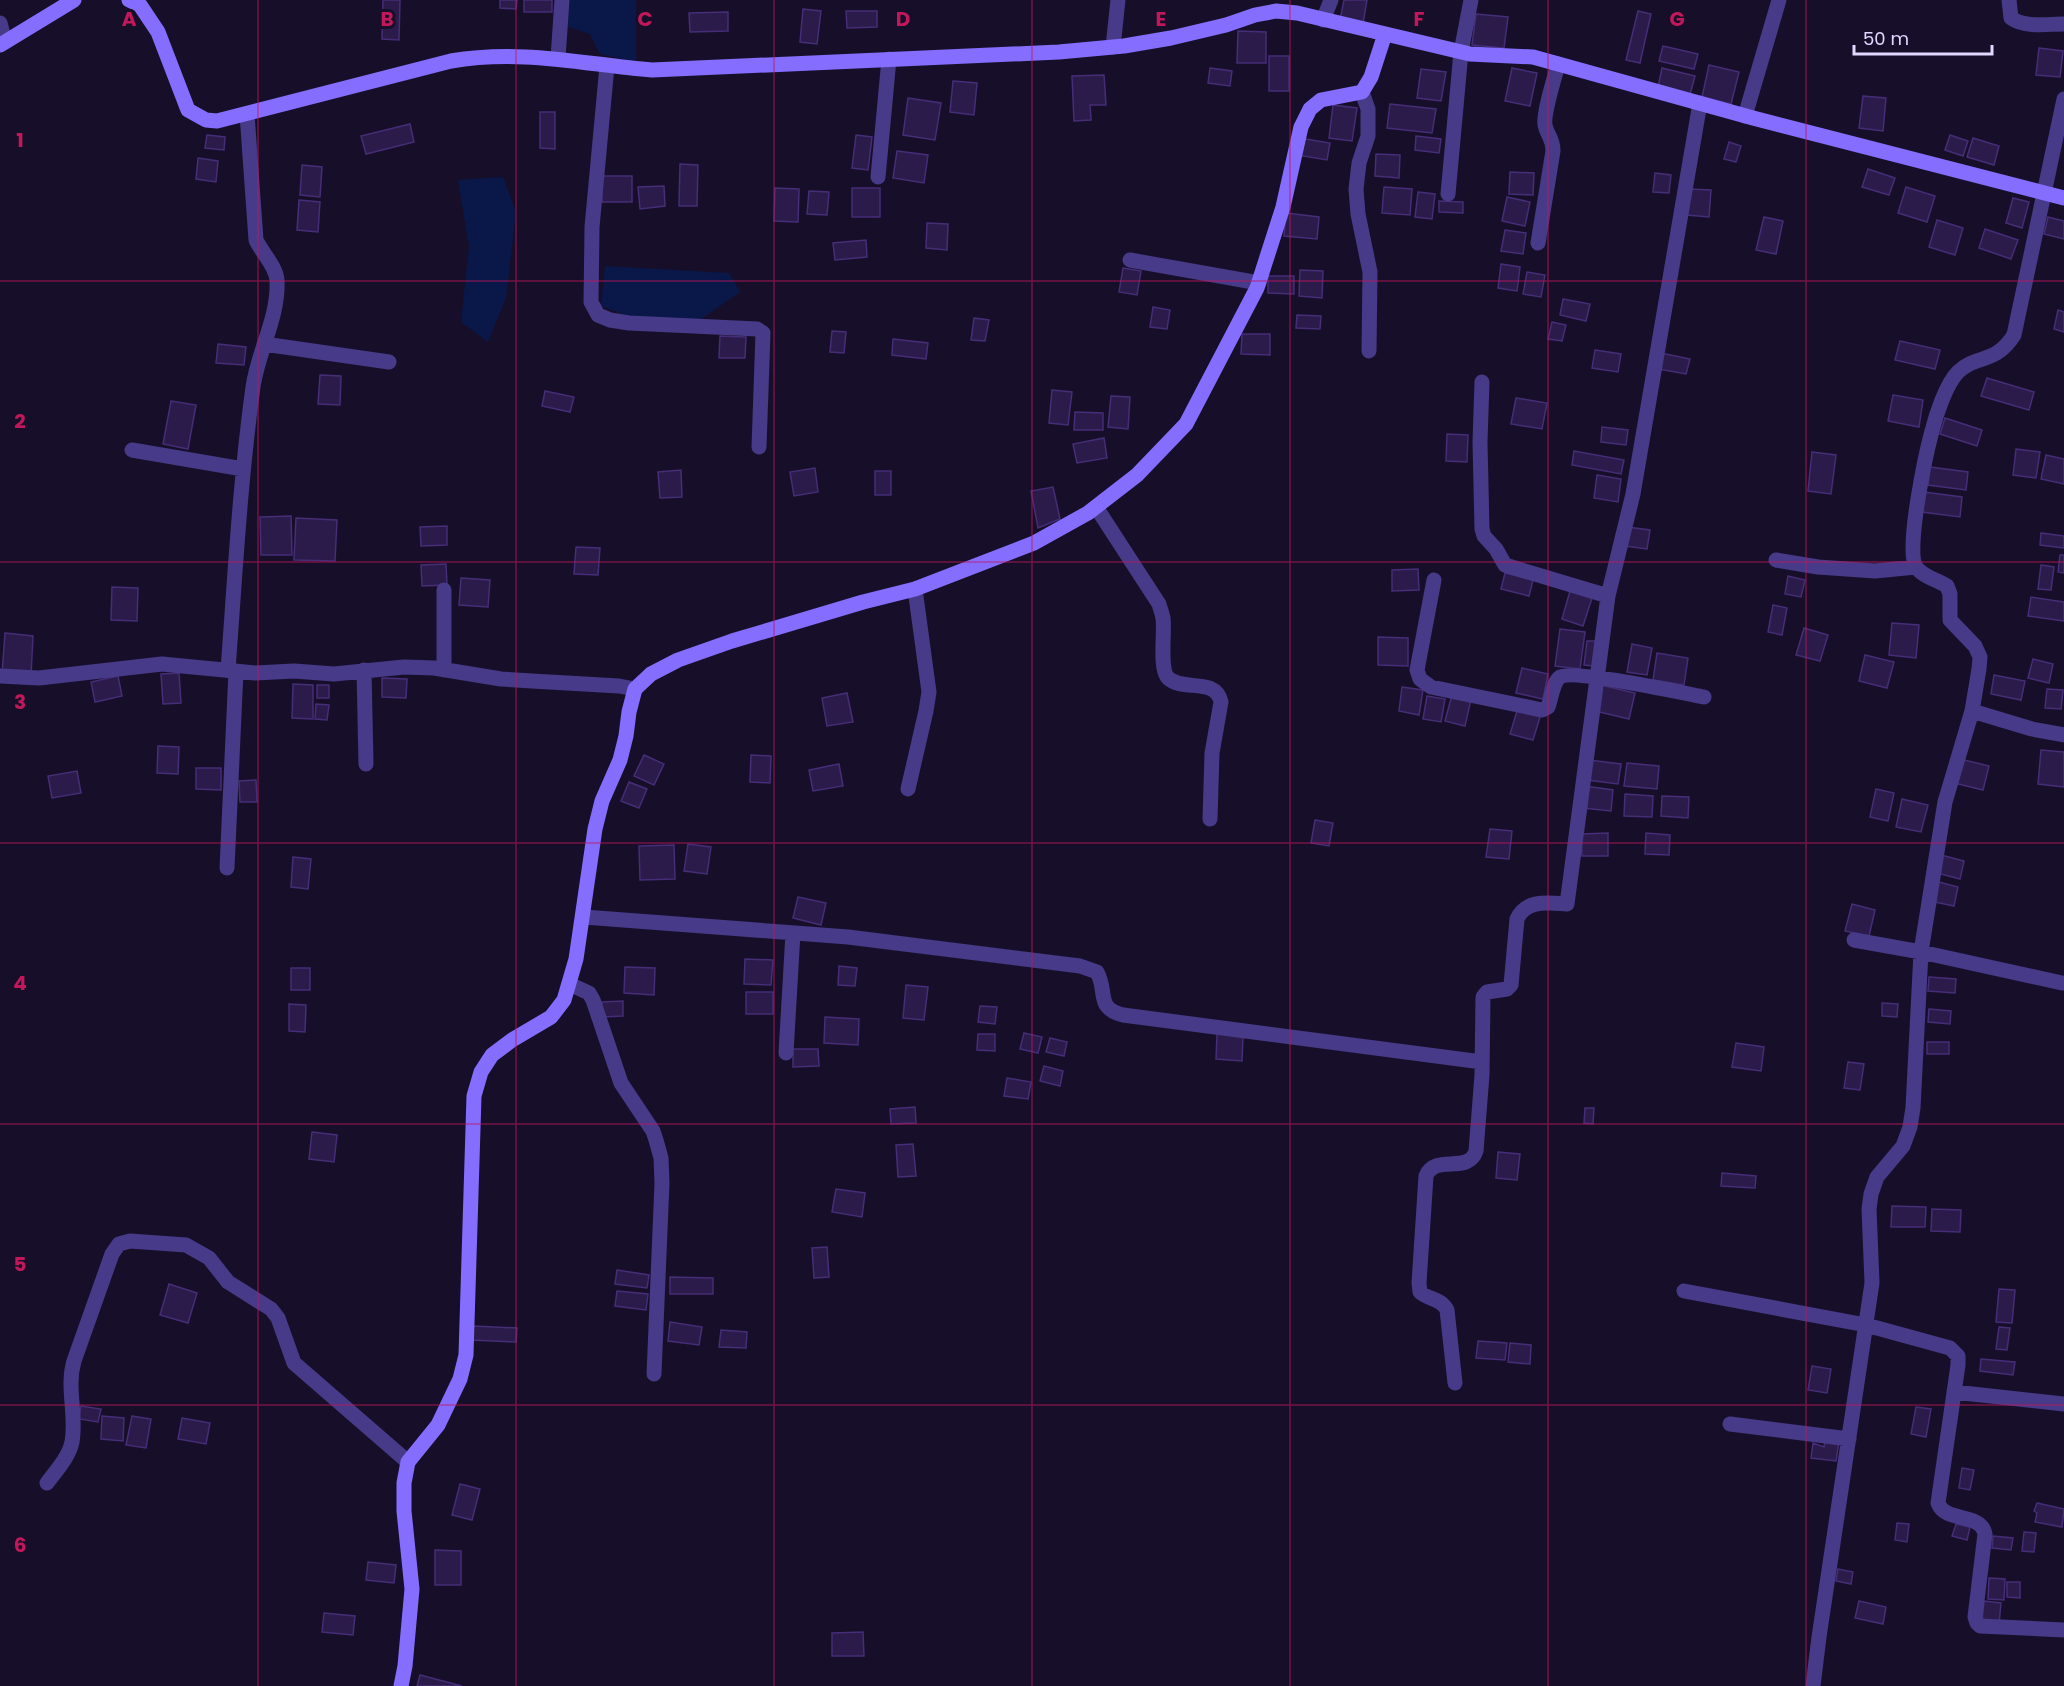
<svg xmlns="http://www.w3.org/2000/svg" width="2064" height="1686" font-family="Poppins,sans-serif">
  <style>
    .water { fill: #091848 }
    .building { fill: #2b1b4a; stroke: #452d77; stroke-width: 1.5 }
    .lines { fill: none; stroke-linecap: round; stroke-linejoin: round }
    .street { stroke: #473a89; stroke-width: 15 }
    .secondary { stroke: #856eff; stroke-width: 15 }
    .grid { fill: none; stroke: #c2185b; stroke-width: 1.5; stroke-opacity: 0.55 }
    .grid-label { font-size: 20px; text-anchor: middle; font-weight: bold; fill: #c2185b; stroke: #170f29; stroke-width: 6; stroke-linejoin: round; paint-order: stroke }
  </style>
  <rect width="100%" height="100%" fill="#170f29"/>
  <path class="water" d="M567 0H636V62L600 54 590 34 565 26Z
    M503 177 516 212 506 298 488 342 461 322 469 246 458 180Z
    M605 266 729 273 740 292 697 322 633 318 601 306Z"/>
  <path class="building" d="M383 0H400L399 40 382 39Z
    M500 0H517L516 9 500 8Z
    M524 0H552V12H524Z
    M1344 0H1367L1363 24 1340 20Z
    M803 9 821 11 817 44 800 42Z
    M846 11H877V27L847 28Z
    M1638 11 1651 14 1640 63 1626 60Z
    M728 12V31L690 32 689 13Z
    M1476 14 1508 17 1504 48 1472 45Z
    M1238 31 1266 32V63H1237Z
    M1663 46 1698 54 1694 69 1659 61Z
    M2039 48 2063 51 2060 77 2036 75Z
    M1269 56H1289V91H1269Z
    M1709 65 1739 72 1731 104 1702 97Z
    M1210 68 1232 71 1230 86 1208 83Z
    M1512 68 1537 73 1530 106 1505 101Z
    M1662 68 1695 76 1690 94 1658 87Z
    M1421 69 1446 72 1441 101 1417 98Z
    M1104 75 1106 105H1090L1091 120 1074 121 1072 76Z
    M953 81 977 83 974 115 950 112Z
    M1863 96 1886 98 1883 131 1859 128Z
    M908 98 941 103 935 140 903 135Z
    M1390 104 1436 109 1432 133 1387 128Z
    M1333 105 1357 108 1352 141 1329 138Z
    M540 112H555V149L540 148Z
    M410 124 414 142 366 154 361 136Z
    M207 135 225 137 224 150 205 148Z
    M856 135 872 137 868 170 852 168Z
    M1950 135 1968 141 1963 156 1945 150Z
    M1416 136 1441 139 1439 153 1415 150Z
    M1300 138 1330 143 1327 160 1297 155Z
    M1973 138 1999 146 1994 165 1967 157Z
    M1729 142 1741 146 1736 162 1724 159Z
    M897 151 928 155 924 183 893 178Z
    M1376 154 1400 155 1399 178 1375 176Z
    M198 158 218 161 216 182 196 179Z
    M680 164 698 165 697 206H679Z
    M302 165 322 167 320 197 300 195Z
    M1868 169 1895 178 1889 195 1862 187Z
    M1510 172 1534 173 1533 195 1509 194Z
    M1655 173 1671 175 1669 193 1653 192Z
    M602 176H632V202H602Z
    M664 186 665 206 640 209 638 187Z
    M1384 187 1412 189 1410 215 1382 213Z
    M1906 187 1935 196 1927 222 1898 213Z
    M775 188 799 189 798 222 774 221Z
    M852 188H880V217H852Z
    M1689 189 1711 190 1709 217 1687 215Z
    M809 191 829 192 827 215 807 214Z
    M1418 192 1435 194 1432 219 1415 217Z
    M1507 197 1530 202 1525 226 1502 221Z
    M2013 198 2029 202 2022 228 2006 223Z
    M299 200 320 202 318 232 297 230Z
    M1439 201 1463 202V213L1439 212Z
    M1286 213 1319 217 1317 239 1284 236Z
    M1764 217 1783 221 1776 254 1756 250Z
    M2048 217 2064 221V239L2044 234Z
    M1937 220 1963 228 1955 255 1929 247Z
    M927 223 948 224 947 250 926 248Z
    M1985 229 2018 240 2011 259 1979 248Z
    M1505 230 1526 233 1523 254 1501 251Z
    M866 240 867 257 835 260 833 243Z
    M1501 264 1520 267 1517 291 1498 288Z
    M1123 268 1141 271 1137 295 1119 292Z
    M1300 270 1323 271 1322 298 1299 296Z
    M1527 272 1545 275 1541 297 1523 294Z
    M1268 276H1294V294L1268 293Z
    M1563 299 1590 304 1586 321 1560 315Z
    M1153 307 1170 310 1167 329 1150 327Z
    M2058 310 2064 312V332L2054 329Z
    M1297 315 1321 316 1320 329 1296 328Z
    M974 318 989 320 985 341 971 340Z
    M1552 322 1566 325 1562 341 1548 339Z
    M832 331 846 332 844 353 830 352Z
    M1242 334H1270V355L1241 354Z
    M720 336 746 337 745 358H719Z
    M893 339 928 343 926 359 892 355Z
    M1900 341 1940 350 1935 369 1895 360Z
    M218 344 246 347 244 365 216 363Z
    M1595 350 1621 354 1618 372 1592 368Z
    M1661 353 1690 359 1686 374 1658 369Z
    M320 375 341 376 340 405 318 404Z
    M1987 378 2034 392 2029 410 1981 396Z
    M1052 390 1072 392 1068 425 1049 423Z
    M545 391 574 397 570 412 542 406Z
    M1893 395 1923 400 1919 427 1888 421Z
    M1111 396 1130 397 1128 429 1108 427Z
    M1516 398 1547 403 1542 429 1511 424Z
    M171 401 196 405 188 449 163 444Z
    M1075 412 1103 413V430H1074Z
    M1945 418 1982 430 1977 446 1940 434Z
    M1602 427 1628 430 1626 445 1601 442Z
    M1447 434 1468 435 1467 462 1446 461Z
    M1104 438 1107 458 1077 463 1073 444Z
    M2016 449 2040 452 2036 478 2013 475Z
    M1574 451 1624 460 1621 474 1572 465Z
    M1812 452 1836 455 1831 494 1808 491Z
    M2046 455 2064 459V484L2041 479Z
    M1930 467 1968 472 1966 490 1928 485Z
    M815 468 818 492 794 496 790 472Z
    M681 470 682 497 660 498 658 472Z
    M875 471H891V495H875Z
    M1597 475 1621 479 1618 502 1594 498Z
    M1053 487 1060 519 1038 528 1031 491Z
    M1924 492 1962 497 1960 517 1922 512Z
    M291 516 292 555H261L260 517Z
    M296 518 337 520 335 561 294 560Z
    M447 526V545L421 546 420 527Z
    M1627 527 1650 530 1647 549 1625 546Z
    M2041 533 2064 536V548L2040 545Z
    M576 547 600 548 598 575 574 574Z
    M2060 555H2064V573L2058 572Z
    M446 564 447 585 422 586 421 565Z
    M2041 565 2054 567 2051 590 2038 589Z
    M1418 569 1419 590 1392 591V570Z
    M1505 573 1533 580 1529 596 1501 589Z
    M1788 576 1805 580 1801 597 1785 594Z
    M461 578 490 580 488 607 459 605Z
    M112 587 138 588 137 621 111 620Z
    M1570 591 1592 598 1583 626 1562 619Z
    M2031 597 2064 602V621L2028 616Z
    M1773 605 1787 608 1782 635 1768 632Z
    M1892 623 1919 625 1916 658 1889 655Z
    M1804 628 1828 635 1820 661 1796 655Z
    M1560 629 1585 632 1580 669 1555 666Z
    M5 633 33 636 31 676 2 674Z
    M1378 637 1408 638V666L1378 665Z
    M1587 641H1598L1594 666 1584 665Z
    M1632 644 1652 648 1647 675 1627 672Z
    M1657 653 1688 658 1684 685 1653 680Z
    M1865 655 1894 662 1887 688 1859 681Z
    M2033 659 2053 664 2049 683 2028 678Z
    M1522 668 1548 674 1543 699 1516 693Z
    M179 673 181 703 163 704 161 674Z
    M1994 675 2025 681 2021 700 1991 694Z
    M118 676 122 696 95 702 91 682Z
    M382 678 407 679 406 698 382 697Z
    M293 684 313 685V719L292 718Z
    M317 685H329V698H317Z
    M1601 685 1635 693 1629 719 1595 711Z
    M1402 687 1423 690 1419 715 1399 711Z
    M2047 689 2063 690 2061 709 2045 708Z
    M847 693 853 722 827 726 822 698Z
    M1452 695 1471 699 1465 726 1445 721Z
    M1427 696 1445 699 1441 722 1423 719Z
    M316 704 329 705 327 720 315 719Z
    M1517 711 1540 717 1533 740 1510 734Z
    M158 746 179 747 178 774 157 773Z
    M2041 750 2064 752V787L2038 784Z
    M644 755 664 764 654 785 634 776Z
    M751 755 771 756 770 783 750 782Z
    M1960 759 1989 766 1983 790 1954 783Z
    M1589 760 1621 764 1618 784 1587 780Z
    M1627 763 1659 766 1657 789 1624 786Z
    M839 764 843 786 813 791 809 770Z
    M196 768H221V790L196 789Z
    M77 771 81 793 52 798 48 776Z
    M256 780 257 802H240L239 781Z
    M629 782 647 789 639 808 621 801Z
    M1585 786 1613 790 1611 811 1583 808Z
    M1876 789 1894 793 1888 821 1870 817Z
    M1625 794 1653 796 1652 817 1624 816Z
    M1662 796 1689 797 1688 818 1661 816Z
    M1902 799 1928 805 1921 832 1896 827Z
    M1315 820 1333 823 1329 846 1311 843Z
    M1490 829 1512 831 1509 859 1486 857Z
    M1608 833V856H1582L1581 834Z
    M1646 833 1670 835 1669 855 1645 854Z
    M688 844 711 847 707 874 684 871Z
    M674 845 675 879 640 880 639 846Z
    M1941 855 1964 861 1960 879 1937 873Z
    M293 857 311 859 308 889 291 887Z
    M1935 881 1958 887 1954 906 1930 901Z
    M798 897 826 903 821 925 793 918Z
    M1852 904 1875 910 1869 936 1845 931Z
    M745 959 773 960 771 985 744 984Z
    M839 966 857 968 855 986 838 985Z
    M625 967 655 968 654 995 624 993Z
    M291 968H310V990H291Z
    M1929 977 1956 979 1955 993 1928 991Z
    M906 985 928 987 924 1020 903 1018Z
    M746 992H773V1014H746Z
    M623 1001V1016L602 1017V1002Z
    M1882 1003 1898 1004 1897 1017 1882 1016Z
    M289 1004 306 1005 305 1032 289 1031Z
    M980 1006 997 1007 995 1024 978 1022Z
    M1929 1009 1951 1011 1950 1024 1928 1022Z
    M825 1017 859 1019 858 1045 824 1043Z
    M1024 1033 1042 1037 1038 1053 1020 1049Z
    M978 1034H995V1051L977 1050Z
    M1217 1034 1243 1036 1242 1061 1216 1059Z
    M1050 1038 1067 1042 1064 1056 1046 1052Z
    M1927 1042H1949V1054H1927Z
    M1736 1043 1764 1047 1761 1071 1732 1067Z
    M793 1049H818L819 1066 793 1067Z
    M1848 1062 1864 1064 1860 1090 1844 1088Z
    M1044 1066 1063 1071 1060 1086 1040 1081Z
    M1007 1078 1031 1082 1028 1099 1004 1096Z
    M915 1107 916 1123 891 1124 890 1109Z
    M1585 1108H1594L1593 1124 1584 1123Z
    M312 1132 337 1135 334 1162 309 1159Z
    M913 1144 916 1176 898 1177 896 1145Z
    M1498 1152 1520 1154 1517 1180 1496 1178Z
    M1722 1173 1756 1176 1755 1188 1721 1186Z
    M836 1189 865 1193 862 1217 832 1212Z
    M1892 1206 1926 1207 1925 1227H1891Z
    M1932 1209 1961 1210 1960 1232 1931 1231Z
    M827 1247 829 1277 814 1278 812 1248Z
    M617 1270 649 1275 647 1288 615 1284Z
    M670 1277 713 1278V1294H670Z
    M169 1284 197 1293 188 1323 160 1315Z
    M1999 1289 2015 1290 2012 1323 1996 1322Z
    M617 1291 648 1294 646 1310 615 1306Z
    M670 1322 702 1327 699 1345 668 1341Z
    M473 1326 517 1328 516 1342 472 1340Z
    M1999 1327 2010 1328 2007 1350 1996 1349Z
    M721 1330 747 1332 746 1348 719 1347Z
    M1478 1341 1507 1343 1505 1360 1476 1358Z
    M1510 1343 1531 1345 1530 1364 1508 1362Z
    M1981 1359 2015 1362 2013 1375 1980 1371Z
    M1812 1366 1831 1369 1827 1393 1808 1390Z
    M81 1406 101 1409 98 1422 79 1419Z
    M1916 1407 1931 1409 1926 1437 1911 1434Z
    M102 1416 124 1418 123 1441 101 1439Z
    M132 1416 151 1419 146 1448 126 1445Z
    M182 1418 210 1423 206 1444 178 1439Z
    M1825 1440 1839 1441 1836 1461 1811 1458 1813 1443 1824 1447Z
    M1962 1468 1974 1470 1970 1490 1959 1488Z
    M460 1484 480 1489 472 1520 452 1515Z
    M2037 1503 2064 1509 2062 1527 2035 1522 2037 1513 2034 1511Z
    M1897 1523 1909 1524 1907 1542 1895 1540Z
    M1956 1524 1970 1527 1967 1540 1952 1536Z
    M2024 1532 2036 1533 2034 1552 2022 1551Z
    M1993 1536 2013 1538 2011 1550 1992 1548Z
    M435 1550 461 1551V1585H435Z
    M368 1562 396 1565 394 1583 366 1580Z
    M1838 1569 1853 1572 1851 1584 1836 1581Z
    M1989 1578 2005 1579 2004 1600 1988 1599Z
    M2007 1582H2020V1598L2007 1597Z
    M1859 1601 1886 1607 1883 1624 1855 1618Z
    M1984 1601 2001 1603 1999 1624 1982 1622Z
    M324 1613 355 1616 353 1635 322 1632Z
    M863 1632 864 1656H832V1633Z
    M420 1675 462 1686H417Z"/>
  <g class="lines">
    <path class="street" d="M2009 0 2011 18C2025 28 2047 24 2064 24
      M1323 20 1331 0
      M0 23 5 42
      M1113 47 1118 0
      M558 58 562 0
      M607 66 592 227 591 302 598 315 610 320 629 323 757 329 763 333 759 447
      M1362 92 1368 109V136L1359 163 1356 189 1358 214 1370 272 1369 351
      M1745 116 1779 0
      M878 177 889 59
      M1448 194 1461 52 1471 0
      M1538 243 1553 151C1553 137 1547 136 1545 125 1543 113 1555 77 1558 64
      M1130 260 1259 283
      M264 344 389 362
      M1482 382 1480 442 1482 529 1484 536 1496 549 1505 565 1608 596
      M132 450 243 469
      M1096 507 1159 604C1160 608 1162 613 1163 618 1165 632 1159 669 1168 678 1183 692 1216 677 1221 702L1212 753 1210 819
      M1776 560 1818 567 1875 571 1916 567
      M1434 580 1417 670 1420 679 1431 687 1542 710 1548 707C1551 699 1553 682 1560 677 1572 669 1683 693 1704 697
      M444 590V670
      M228 670C235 576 240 481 253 387 258 351 279 317 277 280 276 266 262 253 256 240L247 114
      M364 670 366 764
      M0 676 39 678 162 664 255 673 294 671 334 674 404 667 434 668 501 679 532 681 619 686 635 689
      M1972 711 2032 729 2064 735
      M908 789 926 711 929 692 915 589
      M227 868 236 671
      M584 917 848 937 1080 966 1097 972C1108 992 1095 1008 1123 1015L1482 1062
      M1854 940 1921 952 2062 983
      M569 984 589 993 593 1000 621 1083 653 1131 656 1140 661 1158 662 1183 654 1374
      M786 1053 793 933
      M1684 1291 1866 1325 1950 1348 1958 1356V1365L1938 1503C1945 1523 1981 1512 1985 1534L1975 1617 1977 1623 1980 1626 2064 1630
      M1455 1383 1447 1310C1441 1298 1429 1300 1420 1292L1419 1283 1426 1176C1435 1153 1468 1175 1476 1151L1482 1075 1483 997 1487 992 1507 989 1511 985 1517 919C1526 899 1548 903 1567 904L1608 596 1633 494 1700 103
      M1954 1392 2064 1404
      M1730 1424 1849 1439
      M47 1483C56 1471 69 1457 72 1442 77 1415 66 1388 74 1361L112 1254 119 1244 130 1241 186 1245 209 1258 228 1282 271 1309 278 1318 294 1363 408 1462
      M1813 1686 1819 1637 1872 1283 1869 1209 1871 1194 1877 1177 1903 1146 1910 1127 1913 1108 1921 952 1945 802 1972 711 1979 669 1980 657 1975 646 1950 620V594L1947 586C1938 580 1923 577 1916 567 1905 551 1926 453 1932 431 1936 415 1946 384 1958 372 1976 354 1995 365 2014 335L2064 99"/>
    <path class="secondary" d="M129 0 140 5 158 32 188 110 206 120 217 121 451 61C521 49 582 64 652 70L1059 52 1124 46 1171 38 1226 25 1255 15 1276 11 1297 13 1470 54 1533 57 1753 118 2064 198
      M0 45 74 0
      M401 1686 405 1666 412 1589 404 1511V1483L408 1462 438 1425 460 1379 466 1355 474 1096 481 1072 492 1055 512 1040 551 1017 564 1000 576 959 595 829 602 801 620 760 626 736 629 712 635 689 651 674 678 660 732 641 863 602 915 589 1034 543 1088 513 1137 475 1186 424 1257 288 1283 207 1301 127 1310 109 1321 100 1362 92 1371 77 1385 34"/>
  </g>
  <path class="grid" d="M258 0V1686M516 0V1686M774 0V1686M1032 0V1686M1290 0V1686M1548 0V1686M1806 0V1686M0 281H2064M0 562H2064M0 843H2064M0 1124H2064M0 1405H2064"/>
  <g class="grid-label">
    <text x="129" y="26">A</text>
    <text x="387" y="26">B</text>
    <text x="645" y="26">C</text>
    <text x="903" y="26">D</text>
    <text x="1161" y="26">E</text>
    <text x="1419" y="26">F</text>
    <text x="1677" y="26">G</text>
    <text x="20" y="147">1</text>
    <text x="20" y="428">2</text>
    <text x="20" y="709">3</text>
    <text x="20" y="990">4</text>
    <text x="20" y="1271">5</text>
    <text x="20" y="1552">6</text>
  </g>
  <path d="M1854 45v9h138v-9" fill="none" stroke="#e1d7ff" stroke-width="3"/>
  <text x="1863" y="45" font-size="18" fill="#e1d7ff" stroke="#170f29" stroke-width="4.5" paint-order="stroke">50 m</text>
</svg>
